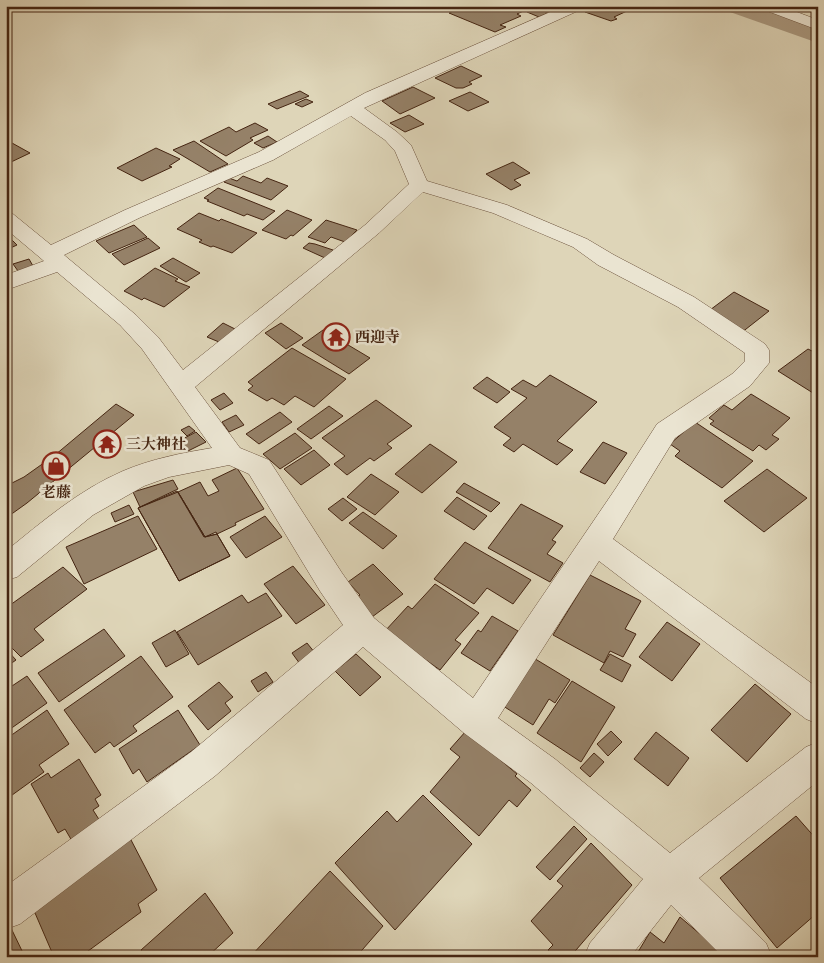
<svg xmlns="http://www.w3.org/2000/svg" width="824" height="963" font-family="Vollkorn,'Noto Serif JP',serif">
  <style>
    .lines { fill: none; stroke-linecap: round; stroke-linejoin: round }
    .river { fill: #aa9980; fill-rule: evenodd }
    .building { fill: #958168; stroke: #452512 }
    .minor-casing { stroke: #6b513c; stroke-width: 1 }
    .minor { fill: #eae4d1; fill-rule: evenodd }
    .labels { text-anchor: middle; stroke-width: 5; stroke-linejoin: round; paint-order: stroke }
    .poi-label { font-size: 15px; font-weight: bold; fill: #452512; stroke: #eae4d1; text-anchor: start }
  </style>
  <rect width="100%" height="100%" fill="#ded5b8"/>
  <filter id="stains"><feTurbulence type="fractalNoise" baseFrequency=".004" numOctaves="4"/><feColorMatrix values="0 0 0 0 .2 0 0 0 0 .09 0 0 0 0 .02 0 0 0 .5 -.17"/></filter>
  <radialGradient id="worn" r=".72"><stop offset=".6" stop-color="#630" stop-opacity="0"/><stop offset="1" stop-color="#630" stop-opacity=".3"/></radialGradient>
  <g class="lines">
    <path class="river" d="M726 6H770L818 23V43L730 12Z"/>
  </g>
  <path class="building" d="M464 6H529L532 7 517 14 521 16 500 25 506 27 495 32 449 13Z
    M599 6H614L627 11 614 17 617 19 611 21 585 12Z
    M534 7 548 13 539 17 527 12Z
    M461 66 482 76 469 82 472 84 463 88H456L435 78Z
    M413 87 435 98 400 114 382 101Z
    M300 91 309 96 277 109 268 104Z
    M470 92 489 102 468 111 449 101Z
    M306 99 313 102 302 107 295 104Z
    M409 115 424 124 405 132 390 123Z
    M255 123 268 130 250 138 253 140 226 156 200 141 229 127 236 132Z
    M268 136 277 142 263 148 254 143Z
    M194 141 228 164 210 172 173 150Z
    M12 143 30 153 9 163 11 164 6 167V146Z
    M156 148 180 159 169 166 172 167 142 181 117 168Z
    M513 162 530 173 514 180 521 185 511 190 486 174Z
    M243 176 261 183 267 178 288 186 271 200 224 182 229 178 237 181Z
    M218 188 275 211 263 220 247 214 244 216 207 201 209 200 204 198Z
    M287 210 312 220 293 236 291 235 286 239 262 230Z
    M199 213 219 221 221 219 257 233 232 253 213 246 211 247 199 242 202 240 177 229Z
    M326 220 357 230 345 242 331 237 325 243 308 237Z
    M134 225 147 237 109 253 96 241Z
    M6 234 17 245 6 250Z
    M148 238 160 248 124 265 112 254Z
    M309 243 315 244 333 250 325 258 303 248Z
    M173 258 200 273 186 282 160 266Z
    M29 259 33 266 18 271 13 264Z
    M155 268 178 279 175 281 190 287 164 307 144 298 142 300 124 291Z
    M734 292 769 311 741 333 706 313Z
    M223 323 235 329 219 342 207 337Z
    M281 323 303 338 286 349 265 333Z
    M323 330 370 358 349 374 302 345Z
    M292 348 346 379 314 407 295 396 284 405 272 398 267 401 248 390 253 386 248 382Z
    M808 349 818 354V390L813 393 778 371Z
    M550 375 597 402 557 441 573 450 557 465 523 444 514 452 503 445 511 438 494 427 527 398 511 389 523 380 536 387Z
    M487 377 510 392 497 403 473 388Z
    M224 393 233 403 220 410 211 400Z
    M751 394 790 418 772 435 779 439 766 450 759 445 753 451 710 424 714 421 709 418 724 405 732 410Z
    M376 400 412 426 387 444 392 448 374 461 370 458 347 475 334 464 345 456 322 438Z
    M116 404 134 415 27 503 6 518V484L8 485 24 477 55 455Z
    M329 406 343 416 311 439 297 429Z
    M280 412 292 422 259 444 246 434Z
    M236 415 244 425 229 432 222 422Z
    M695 422 753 461 722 488 675 456 680 451 670 444Z
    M189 426 195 431 187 436 181 430Z
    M196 432 206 442 188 451 179 441Z
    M295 433 312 448 280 469 263 454Z
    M603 442 627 453 605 484 580 472Z
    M430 444 457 462 422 493 395 474Z
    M314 450 330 465 301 485 284 469Z
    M237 468 264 509 235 523 236 525 217 534 216 532 205 537 178 492 200 482 208 496 219 491 212 480Z
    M767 469 807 498 764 532 724 501Z
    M371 474 399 492 375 515 347 497Z
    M173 480 178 489 140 507 133 492Z
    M464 483 500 503 491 512 456 492Z
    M177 491 204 537 217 534 230 556 179 581 138 508Z
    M178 492 205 537 217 534 230 556 179 581 138 508Z
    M457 497 487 516 474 530 444 511Z
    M343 498 357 509 342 521 328 509Z
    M521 504 563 526 552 540 556 542 547 554 563 563 550 582 488 548Z
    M129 505 134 514 115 522 111 513Z
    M363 512 397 536 383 549 349 523Z
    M138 516 157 549 84 584 66 547Z
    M265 516 282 537 246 558 230 537Z
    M465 542 531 580 513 604 487 588 474 604 434 579Z
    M373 564 403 594 372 617 354 599 360 595 348 582Z
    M293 566 325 605 296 624 264 584Z
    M63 567 87 589 34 629 44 640 21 657 6 642V608Z
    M590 575 641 601 625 629 636 634 623 657 610 651 604 663 553 635Z
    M435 584 479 613 455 640 461 644 440 670 385 631 408 606 412 609Z
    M266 593 282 616 198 665 177 632 242 595 248 603Z
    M492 616 518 631 490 671 461 653 478 630 481 632Z
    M667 622 700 644 672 681 639 657Z
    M104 629 125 656 59 702 38 673Z
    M175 630 189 654 166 667 152 643Z
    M307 643 315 653 300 664 292 653Z
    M6 649 16 660 6 667Z
    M356 654 381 677 360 696 335 671Z
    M610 654 631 665 622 682 600 670Z
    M141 656 173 697 133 726 137 731 114 747 110 742 95 753 64 710Z
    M532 657 570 680 555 703 549 699 533 725 500 704Z
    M266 672 273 682 258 692 251 681Z
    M27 676 47 703 6 732V690Z
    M572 681 615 707 581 762 537 733Z
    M219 682 233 697 225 703 231 711 208 730 188 706Z
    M755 684 791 714 747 762 711 730Z
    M47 710 69 744 39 765 44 772 8 798 6 794V739Z
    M178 710 200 745 147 782 139 769 133 774 119 749Z
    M466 731 517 774 515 776 531 790 517 807 509 800 479 836 430 792 460 757 450 749Z
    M611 731 622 742 608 756 597 744Z
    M656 732 689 758 668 786 634 759Z
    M594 753 604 762 590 777 580 768Z
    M79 759 101 795 95 799 99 806 93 810 100 821 72 841 65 829 58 833 31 784 48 773 51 778Z
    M423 795 472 844 395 930 335 863 387 811 397 822Z
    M796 816 818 841V917L816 914 777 948 720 878Z
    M574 826 587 839 550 880 536 867Z
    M130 838 157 890 138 904 141 912 80 957H54L32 906Z
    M591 843 632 885 570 957H554L548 950 553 945 531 921 563 886 557 881Z
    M330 871 383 926 356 957H250Z
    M205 893 233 933 207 957H145L141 950Z
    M680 917 727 957H635L650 932 664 943Z
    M10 926 25 957H6V929Z"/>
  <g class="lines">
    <g class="minor-casing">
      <path id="minor" d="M564 6H584L582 9 364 108 397 132 411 145 427 181 507 205 587 239 614 255 694 297 765 344 769 350V363L750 386 675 438 613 539 818 688V724L806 719 599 561 498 718 555 759 670 853 806 747 818 742V781L699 878 766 943 772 957H723L671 905 630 957H584L590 943 643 879 531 783 464 733 363 647 215 776 20 924 6 929V886L191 752 343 625 320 591 249 474 229 465 169 477 144 486 93 515 17 577 6 580V551C43 521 79 490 123 471 151 459 182 453 212 448L142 349 120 325 57 272 6 290V275L44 261 6 229V212L13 214 51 245 125 210 259 152 365 93ZM351 116 385 140 395 151 409 184 365 225 183 370 158 337 136 315 64 255 139 218 273 160ZM423 192 493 213 573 247 598 265 678 307 745 353V361L732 374 657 424 616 488 473 698 374 618 342 573 269 460 240 448 195 387 379 233Z
        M760 6H781L818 20V30L762 9Z"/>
    </g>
    <use href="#minor" class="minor"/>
  </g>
  <defs>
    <g id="temple-ring" transform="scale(1.4375)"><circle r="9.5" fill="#eae4d1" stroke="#8f2418" stroke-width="1.5"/><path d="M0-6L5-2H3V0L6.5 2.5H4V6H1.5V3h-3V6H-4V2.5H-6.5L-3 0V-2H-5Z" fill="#8f2418"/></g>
    <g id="shop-ring" transform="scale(1.4375)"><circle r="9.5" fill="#eae4d1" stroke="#8f2418" stroke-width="1.5"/><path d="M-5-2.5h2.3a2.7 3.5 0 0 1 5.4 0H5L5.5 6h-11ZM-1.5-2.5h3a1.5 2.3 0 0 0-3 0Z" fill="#8f2418"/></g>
  </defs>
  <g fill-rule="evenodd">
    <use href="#temple-ring" x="336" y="337"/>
    <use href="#temple-ring" x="107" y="444"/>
    <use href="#shop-ring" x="56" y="466"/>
  </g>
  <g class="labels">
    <g class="poi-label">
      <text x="355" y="342">西迎寺</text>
      <text x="126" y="449">三大神社</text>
      <text x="56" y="497" text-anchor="middle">老藤</text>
    </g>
  </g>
  <rect width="824" height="963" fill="none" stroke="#ded5b8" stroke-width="25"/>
  <rect x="8" y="8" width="809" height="948" fill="none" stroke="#452512" stroke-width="2.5"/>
  <rect x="12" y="12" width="799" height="938" fill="none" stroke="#452512"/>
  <rect width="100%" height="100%" filter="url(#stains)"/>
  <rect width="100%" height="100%" fill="url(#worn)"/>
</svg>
